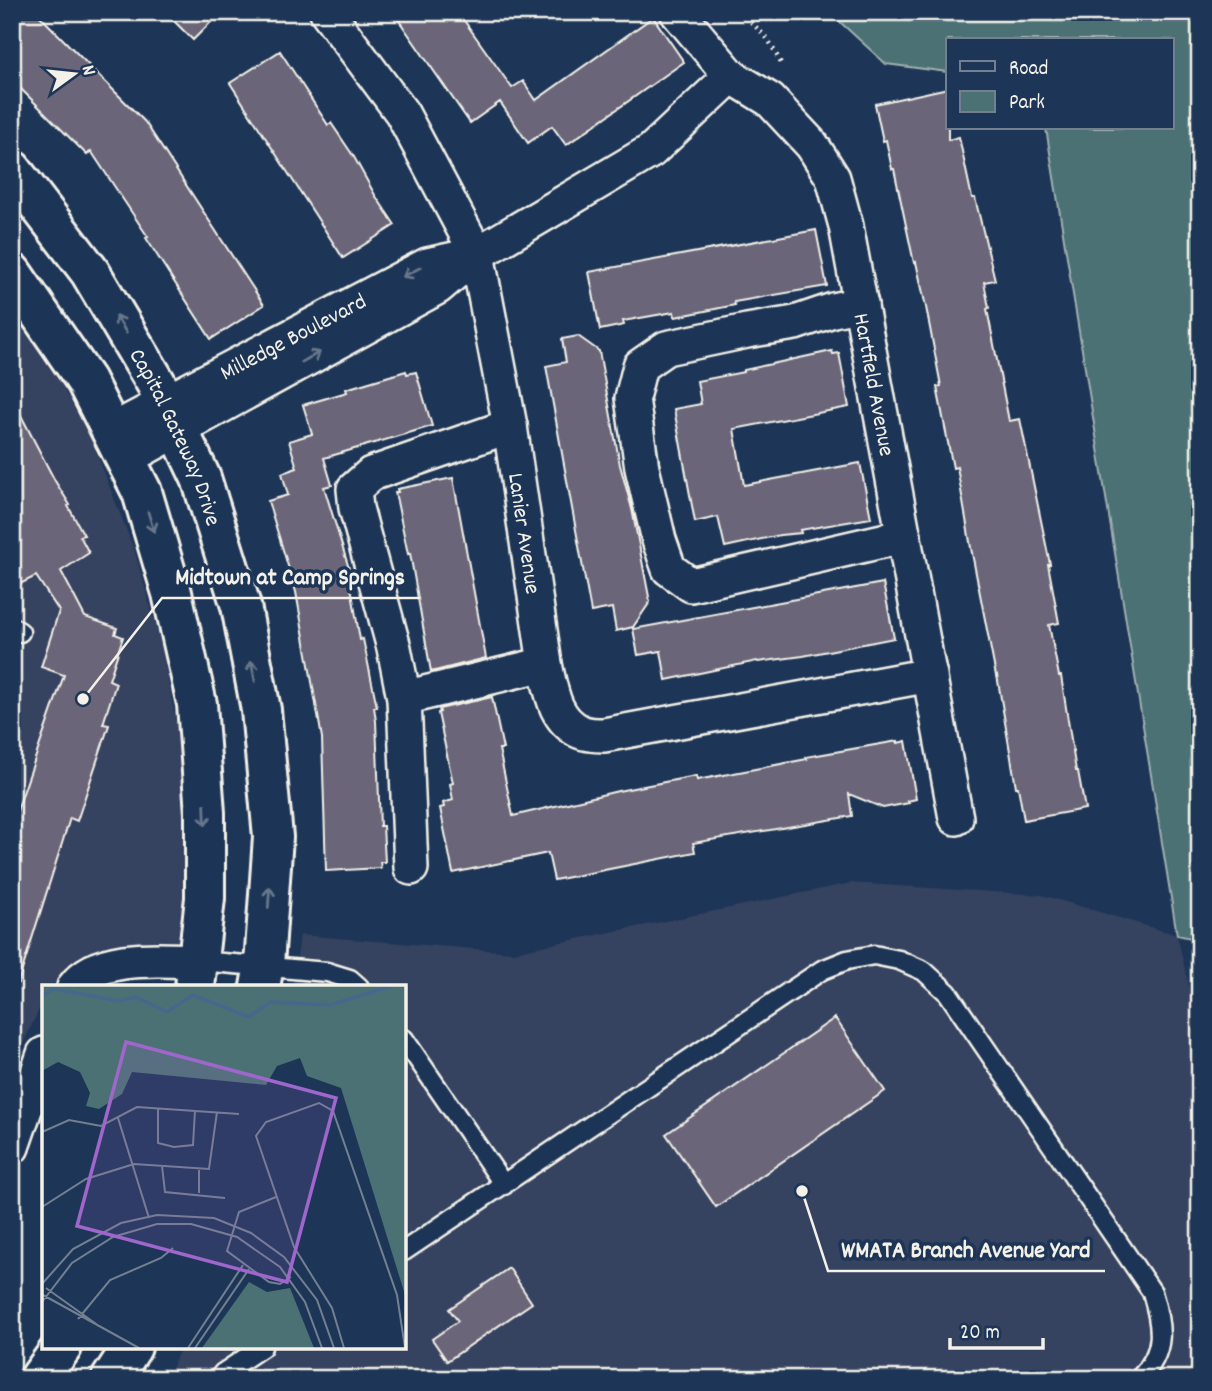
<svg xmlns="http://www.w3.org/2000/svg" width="1212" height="1391" font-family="Dekko,sans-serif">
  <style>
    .built { fill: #344361 }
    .green { fill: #4b7174; stroke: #a0b1ae; stroke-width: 2 }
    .building { fill: #6a6579; stroke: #f4f1e8; stroke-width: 2 }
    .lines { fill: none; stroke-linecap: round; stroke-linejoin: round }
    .lane-casing { stroke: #f4f1e8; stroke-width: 23 }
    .street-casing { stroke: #f4f1e8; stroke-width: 38 }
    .secondary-casing { stroke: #f4f1e8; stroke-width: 44 }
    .path { stroke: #f4f1e8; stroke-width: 4.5; stroke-dasharray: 2 5; stroke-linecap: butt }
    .lane { stroke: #1d3557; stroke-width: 18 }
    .street { stroke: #1d3557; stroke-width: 33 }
    .secondary { stroke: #1d3557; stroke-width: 38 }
    .oneway { stroke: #68778a }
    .labels { text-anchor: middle; stroke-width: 7; stroke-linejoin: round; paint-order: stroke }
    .street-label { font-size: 23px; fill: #f4f1e8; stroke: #1d3557 }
    .inset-river { fill: none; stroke: #45688c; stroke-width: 3.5 }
    .inset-road { fill: none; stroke: #738091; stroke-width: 2 }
    .view { fill: #9f67cb; fill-opacity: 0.15; stroke: #9f67cb; stroke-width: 3.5 }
    .inset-edge { fill: none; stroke: #f4f1e8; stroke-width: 3.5 }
    .leader { fill: none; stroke: #f4f1e8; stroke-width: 2.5 }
    .callout-dot { fill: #f4f1e8; stroke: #1d3557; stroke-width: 2.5 }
    .callout-label { font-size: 24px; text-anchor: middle; font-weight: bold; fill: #f4f1e8; stroke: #1d3557; stroke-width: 7; stroke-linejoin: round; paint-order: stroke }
  </style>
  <rect width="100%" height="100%" fill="#1d3557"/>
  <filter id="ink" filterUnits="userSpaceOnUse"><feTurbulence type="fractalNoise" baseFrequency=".0143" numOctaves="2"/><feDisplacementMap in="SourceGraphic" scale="14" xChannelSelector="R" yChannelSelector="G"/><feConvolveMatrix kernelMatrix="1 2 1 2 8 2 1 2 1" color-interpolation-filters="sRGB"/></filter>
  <g filter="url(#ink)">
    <path class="built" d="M12 305 45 354 92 441 135 552 161 644 177 727 186 837 183 944H135L105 946 73 961 51 987H44V999L12 1067Z
      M851 883 1042 895 1177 935 1200 1034V1379H166L181 1347H404V987H293L300 935 513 952Z"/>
    <path class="green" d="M829 12H1200V940L1177 935 1046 128H1172V40H948V72L886 64Z"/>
    <path class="building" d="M12 12H36L145 122 264 305 211 339 146 238 148 237 91 151 87 155 12 80Z
      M165 12H221L193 40Z
      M393 12H458L512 88 523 81 536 100 653 17 684 62 566 145 552 126 528 143 500 102 470 123Z
      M280 51 328 125 331 123 354 157 375 195 395 225 343 258 230 83Z
      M948 88V140L959 137 972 198H975L995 280 984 282 989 308 987 309 1009 421 1020 419 1050 564H1048L1059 623 1049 625 1059 676H1061L1076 771H1078L1085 809 1024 820 1018 787H1016L997 675 996 676 971 548 957 467 953 468 937 387 941 386 926 307 916 262 914 263 894 169H892L886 140 883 141 875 104Z
      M816 230 827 286 734 302 735 305 675 317 674 312 623 321 624 325 600 330 589 272Z
      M578 336 599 351 620 465 632 509 650 602 633 627 616 631 612 608 591 612 546 366 566 362 562 339Z
      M832 351 833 354 839 353 849 407 734 429 744 485 860 463 871 518 800 530 801 533 780 535 725 547 718 517 695 522 674 409 701 404 697 381 744 372V370Z
      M406 371 407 374 416 372 432 426 324 458 332 485 324 487 351 575H349L360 640 363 639 377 707H374L376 721 380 826H383L385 862H380L381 868 326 871 322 738 296 592 268 501 288 495 282 473 297 468 289 441 312 434 303 405 347 392 346 389Z
      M12 398 55 481 70 505 68 506 84 535 80 536 89 553 61 571 85 617 117 628 115 634 123 637 109 680 116 683 103 724 109 725 77 821 70 818 18 983 12 982V825L64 675 41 667 59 611 36 576 20 584 12 571Z
      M453 478 486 658 431 672 410 553 408 554 395 492H398L397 489Z
      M883 583 894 638 803 656 758 662 757 661 666 680 661 651 638 655 633 629Z
      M492 697 503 749H499L513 816 618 791 696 776 697 780 807 759 806 757 898 741V743L906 741 916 799 908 801 909 803 883 808 849 794 852 816 693 843 695 852 554 880 548 853 453 873 440 808 444 807 443 803 453 800 450 784 453 783 438 713 440 712 439 709Z
      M835 1018 885 1091 716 1207 666 1134Z
      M509 1268 532 1303 447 1361 432 1339 458 1321 449 1309Z"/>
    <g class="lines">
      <g class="lane-casing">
        <path id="lane" d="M12 627 20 632
          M199 961 327 972 350 979 359 987
          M404 1039 504 1185
          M404 1251 822 970 847 960 874 955 899 960 924 971 948 993 1152 1292C1162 1326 1167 1351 1139 1379
          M218 1379 223 1373 262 1347"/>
      </g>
      <g class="street-casing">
        <g id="street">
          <path id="s1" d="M327 12 402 113 477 254 510 426 545 664C551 690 554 720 581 732 588 735 597 735 604 735L930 675"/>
          <path id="s2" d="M677 12 731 76 770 100 812 145 833 178 846 226 956 818"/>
          <path d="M861 304 833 310 795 323 747 331 666 348 640 366 632 398 642 468 659 540 669 569 691 585 904 536"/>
          <path id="s3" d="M111 431 427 265 472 255"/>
          <path d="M125 459 438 287 477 254 651 151 731 76"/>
          <path d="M404 698 545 664"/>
          <path d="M411 868 404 698 394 648 356 508 354 489 371 474 510 426"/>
          <path d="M74 987C98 953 162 960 199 961"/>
          <path d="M12 1147 44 1054"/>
        </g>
      </g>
      <g class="secondary-casing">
        <g id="secondary">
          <path id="s4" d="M12 170 90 272 156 383 201 478 241 606 261 710 273 837 264 965 260 987"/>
          <path d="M12 273 86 381 142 492 172 593 197 704 205 813V898L195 987"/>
          <path d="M39 1379 62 1347"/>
          <path d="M111 1379 132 1347"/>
        </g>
      </g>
      <path class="path" d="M741 12 768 39 782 65"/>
      <use href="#lane" class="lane"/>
      <use href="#street" class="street"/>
      <use href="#secondary" class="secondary"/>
    </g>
    <defs><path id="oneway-shaft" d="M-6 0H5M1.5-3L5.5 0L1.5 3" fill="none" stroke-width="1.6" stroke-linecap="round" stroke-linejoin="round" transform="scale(1.75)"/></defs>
    <g class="oneway">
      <use href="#oneway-shaft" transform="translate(412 272) rotate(152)"/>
      <use href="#oneway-shaft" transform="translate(121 324) rotate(-121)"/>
      <use href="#oneway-shaft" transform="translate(311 357) rotate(-29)"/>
      <use href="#oneway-shaft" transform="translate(151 522) rotate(73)"/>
      <use href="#oneway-shaft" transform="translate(253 671) rotate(-101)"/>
      <use href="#oneway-shaft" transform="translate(205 815) rotate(88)"/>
      <use href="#oneway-shaft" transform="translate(269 897) rotate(-86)"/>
    </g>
  </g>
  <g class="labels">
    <g class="street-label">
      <text dy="8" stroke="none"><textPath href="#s3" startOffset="205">Milledge Boulevard</textPath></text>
      <text dy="8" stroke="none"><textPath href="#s2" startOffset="441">Hartfield Avenue</textPath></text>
      <text dy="8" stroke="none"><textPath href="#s4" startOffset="315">Capital Gateway Drive</textPath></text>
      <text dy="8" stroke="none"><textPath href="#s1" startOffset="569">Lanier Avenue</textPath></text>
    </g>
  </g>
  <g transform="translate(42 985)">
    <rect width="364" height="364" fill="#1d3557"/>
    <path d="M0 1H364V313L299 103 265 91 258 73 235 81 224 100 90 87 80 109 57 124 44 121 48 108 38 87 16 77 0 86ZM207 297 225 307 248 303 272 363H160Z" fill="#4b7174"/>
    <path class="inset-river" d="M0 11 11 4 78 16 94 12 125 27 151 10 207 32 228 17 288 20 350 1"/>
    <path class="inset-road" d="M116 123V158L132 162 151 160 153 125M76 133 107 233M0 147 27 135 59 141 95 122 197 129M120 181 123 207 183 213M157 208V185M234 212 197 227 185 266 227 297 238 299 249 292M0 222 44 194 92 179 167 184 175 127M0 299 31 264 79 238 115 230 172 233 209 248 242 272 275 315 292 363M4 303 57 341M1 310 97 363M0 317 30 278 71 252 115 239H149L195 252 238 282 263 317 280 363M36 334 68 295 119 273 131 263M146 363 201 280M153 363 207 284M302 363 290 323 252 262 214 151 224 137 277 118 291 126 355 310 363 363"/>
    <path class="view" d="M84 57 294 113 245 297 35 241Z"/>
    <rect width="364" height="364" class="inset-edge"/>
  </g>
  <path class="leader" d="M83 699L162 598H419M802 1191L828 1271H1105"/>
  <g class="callout-dot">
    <circle cx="83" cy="699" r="7"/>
    <circle cx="802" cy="1191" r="7"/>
  </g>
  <g class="callout-label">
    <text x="290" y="584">Midtown at Camp Springs</text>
    <text x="966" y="1257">WMATA Branch Avenue Yard</text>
  </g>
  <rect width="1212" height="1391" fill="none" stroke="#1d3557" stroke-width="42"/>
  <rect x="21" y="21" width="1170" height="1349" fill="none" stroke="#f4f1e8" stroke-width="2.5" filter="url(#ink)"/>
  <rect x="946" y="38" width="228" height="91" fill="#1d3557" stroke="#738091" stroke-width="2"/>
  <rect x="960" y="61" width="35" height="10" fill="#1d3557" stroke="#738091" stroke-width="2"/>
  <text x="1009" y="74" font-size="21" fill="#f4f1e8">Road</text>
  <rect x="960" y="91" width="35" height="21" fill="#4b7174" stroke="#738091" stroke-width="2"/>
  <text x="1009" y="108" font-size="21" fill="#f4f1e8">Park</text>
  <g transform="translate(74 74) rotate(75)" stroke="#1d3557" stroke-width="5" paint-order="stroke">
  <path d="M0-5L12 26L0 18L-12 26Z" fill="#f4f1e8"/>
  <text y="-10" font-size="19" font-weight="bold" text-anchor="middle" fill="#f4f1e8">N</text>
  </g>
  <path d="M950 1338v10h93v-10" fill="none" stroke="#f4f1e8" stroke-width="3.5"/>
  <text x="960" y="1338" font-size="21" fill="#f4f1e8" stroke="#1d3557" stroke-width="5" paint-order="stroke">20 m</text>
</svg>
